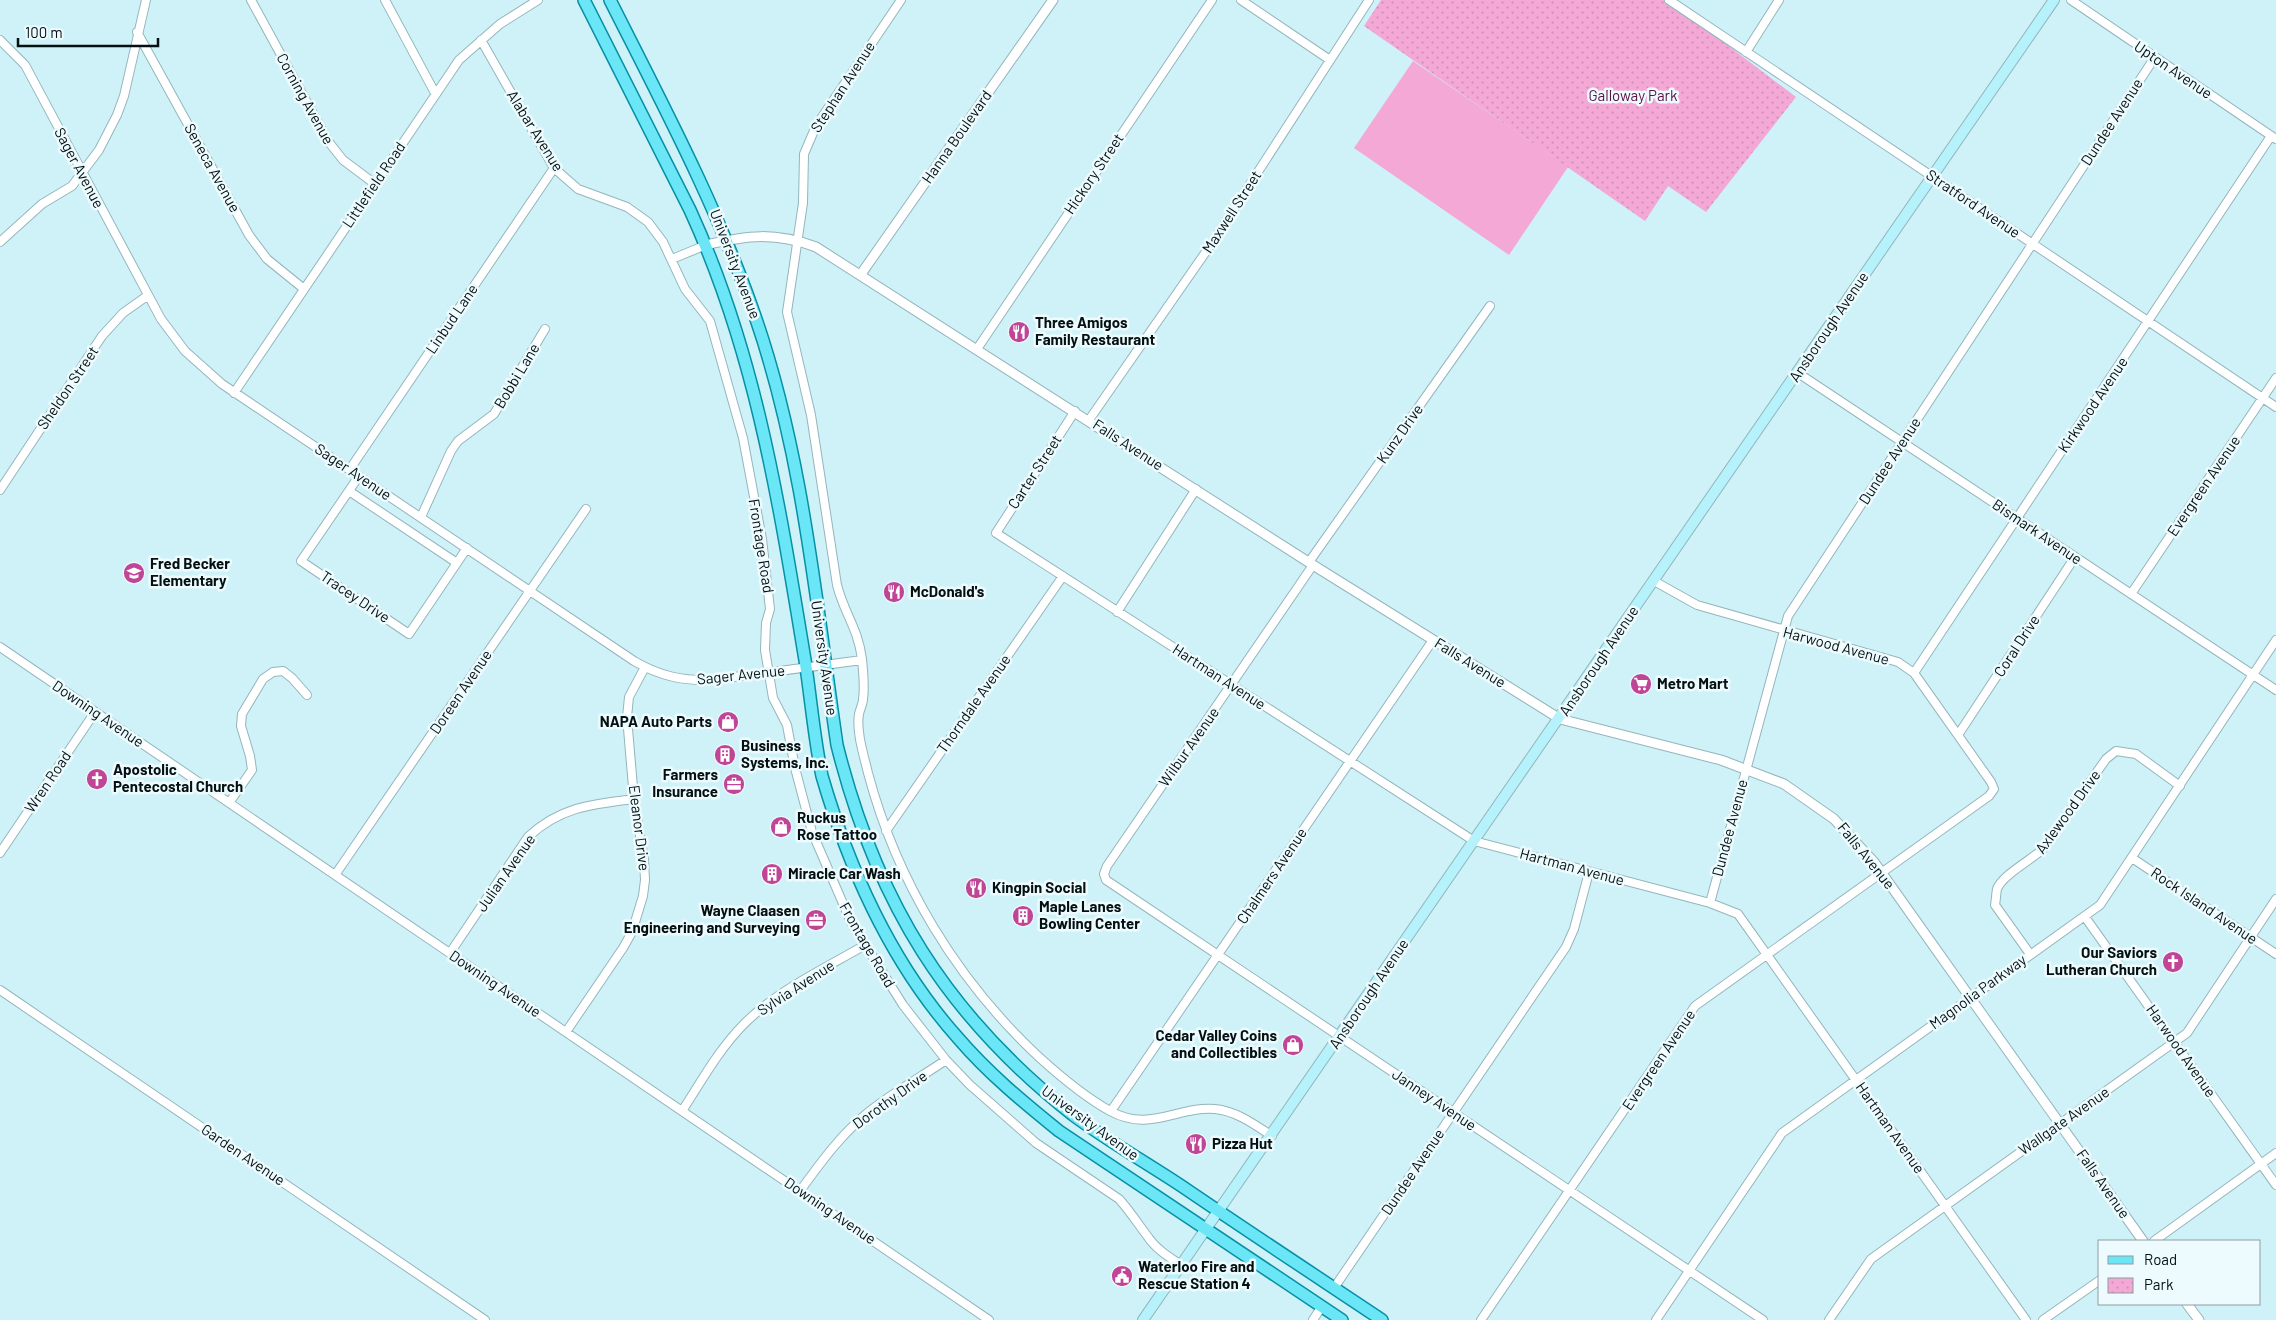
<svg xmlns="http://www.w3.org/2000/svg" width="2276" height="1320" font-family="Barlow,sans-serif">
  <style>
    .grass { fill: #f3a8d5 }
    .park { fill: url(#park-dots) }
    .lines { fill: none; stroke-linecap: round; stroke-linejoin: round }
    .minor-casing { stroke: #94b5bc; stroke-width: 10 }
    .tertiary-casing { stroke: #94b5bc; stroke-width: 11 }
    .secondary-casing { stroke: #94b5bc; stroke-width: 12 }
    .primary-casing { stroke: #0790a4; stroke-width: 14 }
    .minor { stroke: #fff; stroke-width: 8 }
    .tertiary { stroke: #fff; stroke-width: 9 }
    .secondary { stroke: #b5f2fb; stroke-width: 10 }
    .primary { stroke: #6be6f7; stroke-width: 11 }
    .labels { text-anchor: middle; stroke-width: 5; stroke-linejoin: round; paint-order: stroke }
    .street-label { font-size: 15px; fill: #041012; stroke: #edfbfe }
    .park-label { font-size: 15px; fill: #5c1145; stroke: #edfbfe }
    .poi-label { font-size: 15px; font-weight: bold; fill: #041012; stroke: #edfbfe; text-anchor: start }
  </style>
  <defs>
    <pattern id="park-dots" width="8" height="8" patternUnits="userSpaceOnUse" patternTransform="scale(1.25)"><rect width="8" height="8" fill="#f3a8d5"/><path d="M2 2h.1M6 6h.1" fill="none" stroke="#cf90b6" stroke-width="1.8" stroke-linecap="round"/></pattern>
  </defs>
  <rect width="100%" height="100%" fill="#cff2f9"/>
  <path class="grass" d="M1413 61 1568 167 1509 255 1354 148Z"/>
  <path class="park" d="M1381 0H1668L1796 97 1706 212 1668 186 1645 221 1364 26Z"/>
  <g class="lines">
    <g class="minor-casing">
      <path id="minor" d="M251 0 328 141 343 160 375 184
        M385 0 435 93
        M901 0 816 126 804 154 803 203 787 312 811 415 837 585C844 613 858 628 862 659 863 672 865 686 863 699 863 704 860 709 859 714 856 732 864 756 868 773 897 882 957 981 1040 1058 1061 1077 1085 1097 1110 1111 1150 1133 1177 1106 1215 1109 1236 1111 1254 1124 1272 1136
        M1241 0 1330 60
        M1669 0 2276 407
        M2071 0 2276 139
        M137 32 249 235 267 259 304 289
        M0 40 25 65 161 319 185 351 222 384 634 661C660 676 682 681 712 680L862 660
        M481 40 554 168 578 189 627 207 648 222 663 242 685 289 710 321 743 438 762 539 770 609 766 623 765 650 773 698 787 725 795 768 812 832 851 922 903 1005 946 1060 970 1085 1036 1143 1119 1199C1130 1211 1138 1224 1148 1237 1156 1249 1169 1257 1181 1265
        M1746 52 1779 0
        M0 242 42 204 72 186 99 150 117 115 124 96 146 0
        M672 259 706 245
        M977 349 1212 0
        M1798 373 2276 690
        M234 393 459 60 500 24 538 0
        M1075 411 996 533 1474 841 1710 903 1738 914 2026 1320
        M1089 420 1212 243 1369 0
        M350 469 554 168
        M359 476 301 561 409 634 467 548
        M0 490 102 336 123 313 147 296
        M349 491 457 563
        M421 517 451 451 458 441 494 414 545 329
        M1309 562 1490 306
        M1313 565 1107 866 1104 874 1106 880 1763 1320
        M2131 594 2276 378
        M1117 612 1196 489
        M0 647 989 1320
        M1914 673 2271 136
        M1958 735 2075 557
        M229 803 252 770 250 756 241 726 242 714 263 679 273 672 283 671 292 678 307 695
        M886 831 1063 576
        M0 853 95 712
        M2132 858 2276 954
        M335 875 586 509
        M1710 903 1788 616 2155 57
        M2085 917 2276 1185
        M450 953 528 837C560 807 592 804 634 799
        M2030 954 1995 905C1996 900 1996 894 1997 889 2002 875 2033 859 2044 848L2106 759 2116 751 2136 754 2180 786
        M0 990 485 1320
        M566 1032 623 948 632 932 643 896 645 880 644 860 634 799 627 717 629 697 645 667
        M682 1111C701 1082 719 1049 744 1024 778 990 824 969 865 945
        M1111 1111 1433 640
        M800 1191C821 1162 842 1133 870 1111 894 1092 921 1077 946 1060
        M2154 1241 2276 1153
        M1334 1288 1566 947 1574 929 1589 872
        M1313 1320 1322 1306
        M1481 1320 1695 1006 1989 796 1994 789 1991 782 1914 673 1898 662 1697 605 1654 581
        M1656 1320 1782 1133 2100 905 2276 640
        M1829 1320 1871 1259 2187 1033 2276 899
        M2043 1320 2100 1280"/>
    </g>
    <g class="tertiary-casing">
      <path id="tertiary" d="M706 245C748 235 775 232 816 247L1313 565 1560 719 1721 760 1784 784 1834 819 1874 862 2143 1241
        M861 274 1053 0
        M2187 1304 2199 1320"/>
    </g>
    <g class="secondary-casing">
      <path id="secondary" d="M1143 1320 2054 0"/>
    </g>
    <g class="primary-casing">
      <path id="primary" d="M584 0 690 210C757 356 779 504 805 660 811 699 814 738 822 776 850 872 891 963 958 1038 988 1073 1023 1102 1059 1131L1342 1320
        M610 0C663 105 718 208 756 319 803 456 816 602 837 745 876 901 946 1015 1073 1115 1108 1141 1147 1163 1183 1187 1249 1232 1316 1276 1382 1320"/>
    </g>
    <use href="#minor" class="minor"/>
    <use href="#tertiary" class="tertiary"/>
    <use href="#secondary" class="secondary"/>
    <use href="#primary" class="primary"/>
  </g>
  <defs>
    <g id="restaurant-disc" transform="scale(1.125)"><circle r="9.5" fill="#c04597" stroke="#edfbfe"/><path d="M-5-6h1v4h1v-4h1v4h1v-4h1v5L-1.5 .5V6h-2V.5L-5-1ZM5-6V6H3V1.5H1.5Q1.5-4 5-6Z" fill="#fff"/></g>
    <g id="school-disc" transform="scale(1.125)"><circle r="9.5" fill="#c04597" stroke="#edfbfe"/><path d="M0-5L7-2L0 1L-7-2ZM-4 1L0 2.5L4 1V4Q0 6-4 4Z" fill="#fff"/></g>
    <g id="supermarket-disc" transform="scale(1.125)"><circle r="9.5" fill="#c04597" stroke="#edfbfe"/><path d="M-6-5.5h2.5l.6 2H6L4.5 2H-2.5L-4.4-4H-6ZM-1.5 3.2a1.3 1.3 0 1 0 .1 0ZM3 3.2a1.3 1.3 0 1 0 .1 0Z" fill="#fff"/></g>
    <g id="shop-disc" transform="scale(1.125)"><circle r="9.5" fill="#c04597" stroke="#edfbfe"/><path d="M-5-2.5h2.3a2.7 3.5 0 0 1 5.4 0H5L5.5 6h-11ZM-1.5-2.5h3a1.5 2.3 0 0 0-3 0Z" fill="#fff"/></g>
    <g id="building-disc" transform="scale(1.125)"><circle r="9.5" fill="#c04597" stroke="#edfbfe"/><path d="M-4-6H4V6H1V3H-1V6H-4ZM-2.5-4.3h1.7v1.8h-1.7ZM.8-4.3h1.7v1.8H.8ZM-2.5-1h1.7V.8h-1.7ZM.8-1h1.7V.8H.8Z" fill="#fff"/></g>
    <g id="church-disc" transform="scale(1.125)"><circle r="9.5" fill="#c04597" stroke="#edfbfe"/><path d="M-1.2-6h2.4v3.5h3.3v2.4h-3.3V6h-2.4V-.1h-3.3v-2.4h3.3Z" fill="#fff"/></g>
    <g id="office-disc" transform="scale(1.125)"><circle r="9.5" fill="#c04597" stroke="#edfbfe"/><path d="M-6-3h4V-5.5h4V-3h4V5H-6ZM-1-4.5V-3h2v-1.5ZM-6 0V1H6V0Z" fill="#fff"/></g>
    <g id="civic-disc" transform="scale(1.125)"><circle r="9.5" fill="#c04597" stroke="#edfbfe"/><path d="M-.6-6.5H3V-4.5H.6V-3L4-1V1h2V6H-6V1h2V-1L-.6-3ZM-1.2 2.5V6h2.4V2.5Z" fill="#fff"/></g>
  </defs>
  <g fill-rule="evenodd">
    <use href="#restaurant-disc" x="1019" y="332"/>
    <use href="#school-disc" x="134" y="573"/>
    <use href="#restaurant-disc" x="894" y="592"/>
    <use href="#supermarket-disc" x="1641" y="684"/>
    <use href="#shop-disc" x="728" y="722"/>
    <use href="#building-disc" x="725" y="755"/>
    <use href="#church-disc" x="97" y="779"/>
    <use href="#office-disc" x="734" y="784"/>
    <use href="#shop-disc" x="781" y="827"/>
    <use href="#building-disc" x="772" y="874"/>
    <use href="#restaurant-disc" x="976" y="888"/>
    <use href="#building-disc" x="1023" y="916"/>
    <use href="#office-disc" x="816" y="920"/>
    <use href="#church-disc" x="2173" y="962"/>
    <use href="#shop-disc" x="1293" y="1045"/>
    <use href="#restaurant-disc" x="1196" y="1144"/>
    <use href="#civic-disc" x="1122" y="1276"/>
  </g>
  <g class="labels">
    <g class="street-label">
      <text transform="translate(2173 70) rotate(34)" y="5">Upton Avenue</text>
      <text transform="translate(843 87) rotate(-57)" y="5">Stephan Avenue</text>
      <text transform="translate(305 99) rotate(61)" y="5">Corning Avenue</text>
      <text transform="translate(2112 122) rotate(-57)" y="5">Dundee Avenue</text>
      <text transform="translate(535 131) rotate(58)" y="5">Alabar Avenue</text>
      <text transform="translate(957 137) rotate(-55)" y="5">Hanna Boulevard</text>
      <text transform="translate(79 168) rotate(62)" y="5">Sager Avenue</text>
      <text transform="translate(212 168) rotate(61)" y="5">Seneca Avenue</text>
      <text transform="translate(1094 174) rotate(-56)" y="5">Hickory Street</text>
      <text transform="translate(374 185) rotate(-56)" y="5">Littlefield Road</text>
      <text transform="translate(1973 204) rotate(34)" y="5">Stratford Avenue</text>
      <text transform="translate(1232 212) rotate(-57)" y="5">Maxwell Street</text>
      <text transform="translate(735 264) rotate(69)" y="5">University Avenue</text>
      <text transform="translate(452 319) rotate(-56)" y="5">Linbud Lane</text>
      <text transform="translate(1829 327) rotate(-56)" y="5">Ansborough Avenue</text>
      <text transform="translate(517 376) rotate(-59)" y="5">Bobbi Lane</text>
      <text transform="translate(68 388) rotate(-56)" y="5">Sheldon Street</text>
      <text transform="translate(2093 405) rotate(-56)" y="5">Kirkwood Avenue</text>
      <text transform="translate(1400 434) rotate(-55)" y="5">Kunz Drive</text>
      <text transform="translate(1128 445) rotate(33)" y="5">Falls Avenue</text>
      <text transform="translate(1890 461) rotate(-57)" y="5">Dundee Avenue</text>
      <text transform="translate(353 472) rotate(34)" y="5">Sager Avenue</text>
      <text transform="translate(1035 472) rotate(-57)" y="5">Carter Street</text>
      <text transform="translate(2204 486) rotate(-56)" y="5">Evergreen Avenue</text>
      <text transform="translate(2037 532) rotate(34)" y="5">Bismark Avenue</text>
      <text transform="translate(761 546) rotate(81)" y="5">Frontage Road</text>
      <text transform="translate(355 597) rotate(34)" y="5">Tracey Drive</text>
      <text transform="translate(1836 646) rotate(15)" y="5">Harwood Avenue</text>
      <text transform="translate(2017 646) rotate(-57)" y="5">Coral Drive</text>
      <text transform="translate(824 658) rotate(82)" y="5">University Avenue</text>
      <text transform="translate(1599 661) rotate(-56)" y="5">Ansborough Avenue</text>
      <text transform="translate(1470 663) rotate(32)" y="5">Falls Avenue</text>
      <text transform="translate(741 675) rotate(-6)" y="5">Sager Avenue</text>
      <text transform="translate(1219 677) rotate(33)" y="5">Hartman Avenue</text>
      <text transform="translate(461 692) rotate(-56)" y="5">Doreen Avenue</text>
      <text transform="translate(974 704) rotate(-55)" y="5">Thorndale Avenue</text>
      <text transform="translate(98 714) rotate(34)" y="5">Downing Avenue</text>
      <text transform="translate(1189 747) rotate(-55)" y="5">Wilbur Avenue</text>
      <text transform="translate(48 782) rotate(-56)" y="5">Wren Road</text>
      <text transform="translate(2068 812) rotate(-54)" y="5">Axlewood Drive</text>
      <text transform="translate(639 828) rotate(83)" y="5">Eleanor Drive</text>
      <text transform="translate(1730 828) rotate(-75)" y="5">Dundee Avenue</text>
      <text transform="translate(1866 856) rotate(51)" y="5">Falls Avenue</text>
      <text transform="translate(1572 867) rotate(15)" y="5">Hartman Avenue</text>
      <text transform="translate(506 873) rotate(-55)" y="5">Julian Avenue</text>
      <text transform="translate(1272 876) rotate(-56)" y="5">Chalmers Avenue</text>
      <text transform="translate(2204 906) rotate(34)" y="5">Rock Island Avenue</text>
      <text transform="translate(867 945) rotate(60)" y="5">Frontage Road</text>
      <text transform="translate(495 984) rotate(34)" y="5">Downing Avenue</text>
      <text transform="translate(796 988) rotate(-33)" y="5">Sylvia Avenue</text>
      <text transform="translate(1978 992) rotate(-36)" y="5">Magnolia Parkway</text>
      <text transform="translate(1369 994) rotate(-56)" y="5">Ansborough Avenue</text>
      <text transform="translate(2181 1051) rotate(55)" y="5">Harwood Avenue</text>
      <text transform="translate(1659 1060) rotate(-56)" y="5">Evergreen Avenue</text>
      <text transform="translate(890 1100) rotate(-36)" y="5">Dorothy Drive</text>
      <text transform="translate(1434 1100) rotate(34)" y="5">Janney Avenue</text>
      <text transform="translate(2064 1121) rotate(-35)" y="5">Wallgate Avenue</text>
      <text transform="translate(1090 1123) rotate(36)" y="5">University Avenue</text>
      <text transform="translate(1890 1128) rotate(55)" y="5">Hartman Avenue</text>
      <text transform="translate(243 1155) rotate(34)" y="5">Garden Avenue</text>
      <text transform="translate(1413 1172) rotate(-56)" y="5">Dundee Avenue</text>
      <text transform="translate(2103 1184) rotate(55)" y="5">Falls Avenue</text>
      <text transform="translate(830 1211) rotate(34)" y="5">Downing Avenue</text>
    </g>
    <g class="park-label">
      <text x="1633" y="101">Galloway Park</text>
    </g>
    <g class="poi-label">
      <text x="1035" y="328">Three Amigos<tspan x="1035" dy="17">Family Restaurant</tspan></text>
      <text x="150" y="569">Fred Becker<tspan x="150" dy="17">Elementary</tspan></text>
      <text x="910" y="597">McDonald's</text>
      <text x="1657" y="689">Metro Mart</text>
      <text x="712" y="727" text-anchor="end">NAPA Auto Parts</text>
      <text x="741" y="751">Business<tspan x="741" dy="17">Systems, Inc.</tspan></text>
      <text x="113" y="775">Apostolic<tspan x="113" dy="17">Pentecostal Church</tspan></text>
      <text x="718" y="780" text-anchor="end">Farmers<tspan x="718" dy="17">Insurance</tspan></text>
      <text x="797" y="823">Ruckus<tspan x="797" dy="17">Rose Tattoo</tspan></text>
      <text x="788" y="879">Miracle Car Wash</text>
      <text x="992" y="893">Kingpin Social</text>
      <text x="1039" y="912">Maple Lanes<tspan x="1039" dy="17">Bowling Center</tspan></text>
      <text x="800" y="916" text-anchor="end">Wayne Claasen<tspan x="800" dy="17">Engineering and Surveying</tspan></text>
      <text x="2157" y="958" text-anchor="end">Our Saviors<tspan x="2157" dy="17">Lutheran Church</tspan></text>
      <text x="1277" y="1041" text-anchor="end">Cedar Valley Coins<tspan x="1277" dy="17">and Collectibles</tspan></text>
      <text x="1212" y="1149">Pizza Hut</text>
      <text x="1138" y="1272">Waterloo Fire and<tspan x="1138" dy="17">Rescue Station 4</tspan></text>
    </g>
  </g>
  <rect x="2098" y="1240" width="162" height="65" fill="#edfbfe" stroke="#909da0"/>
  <rect x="2108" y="1256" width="25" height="8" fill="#6be6f7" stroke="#909da0"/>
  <text x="2144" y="1265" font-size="15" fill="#041012">Road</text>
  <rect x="2108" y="1278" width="25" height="15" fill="url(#park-dots)" stroke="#909da0"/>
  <text x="2144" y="1290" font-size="15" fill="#041012">Park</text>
  <path d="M18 38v8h140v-8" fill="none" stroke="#041012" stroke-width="2.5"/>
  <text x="25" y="38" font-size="15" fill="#041012" stroke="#edfbfe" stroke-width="4" paint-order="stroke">100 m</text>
</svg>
